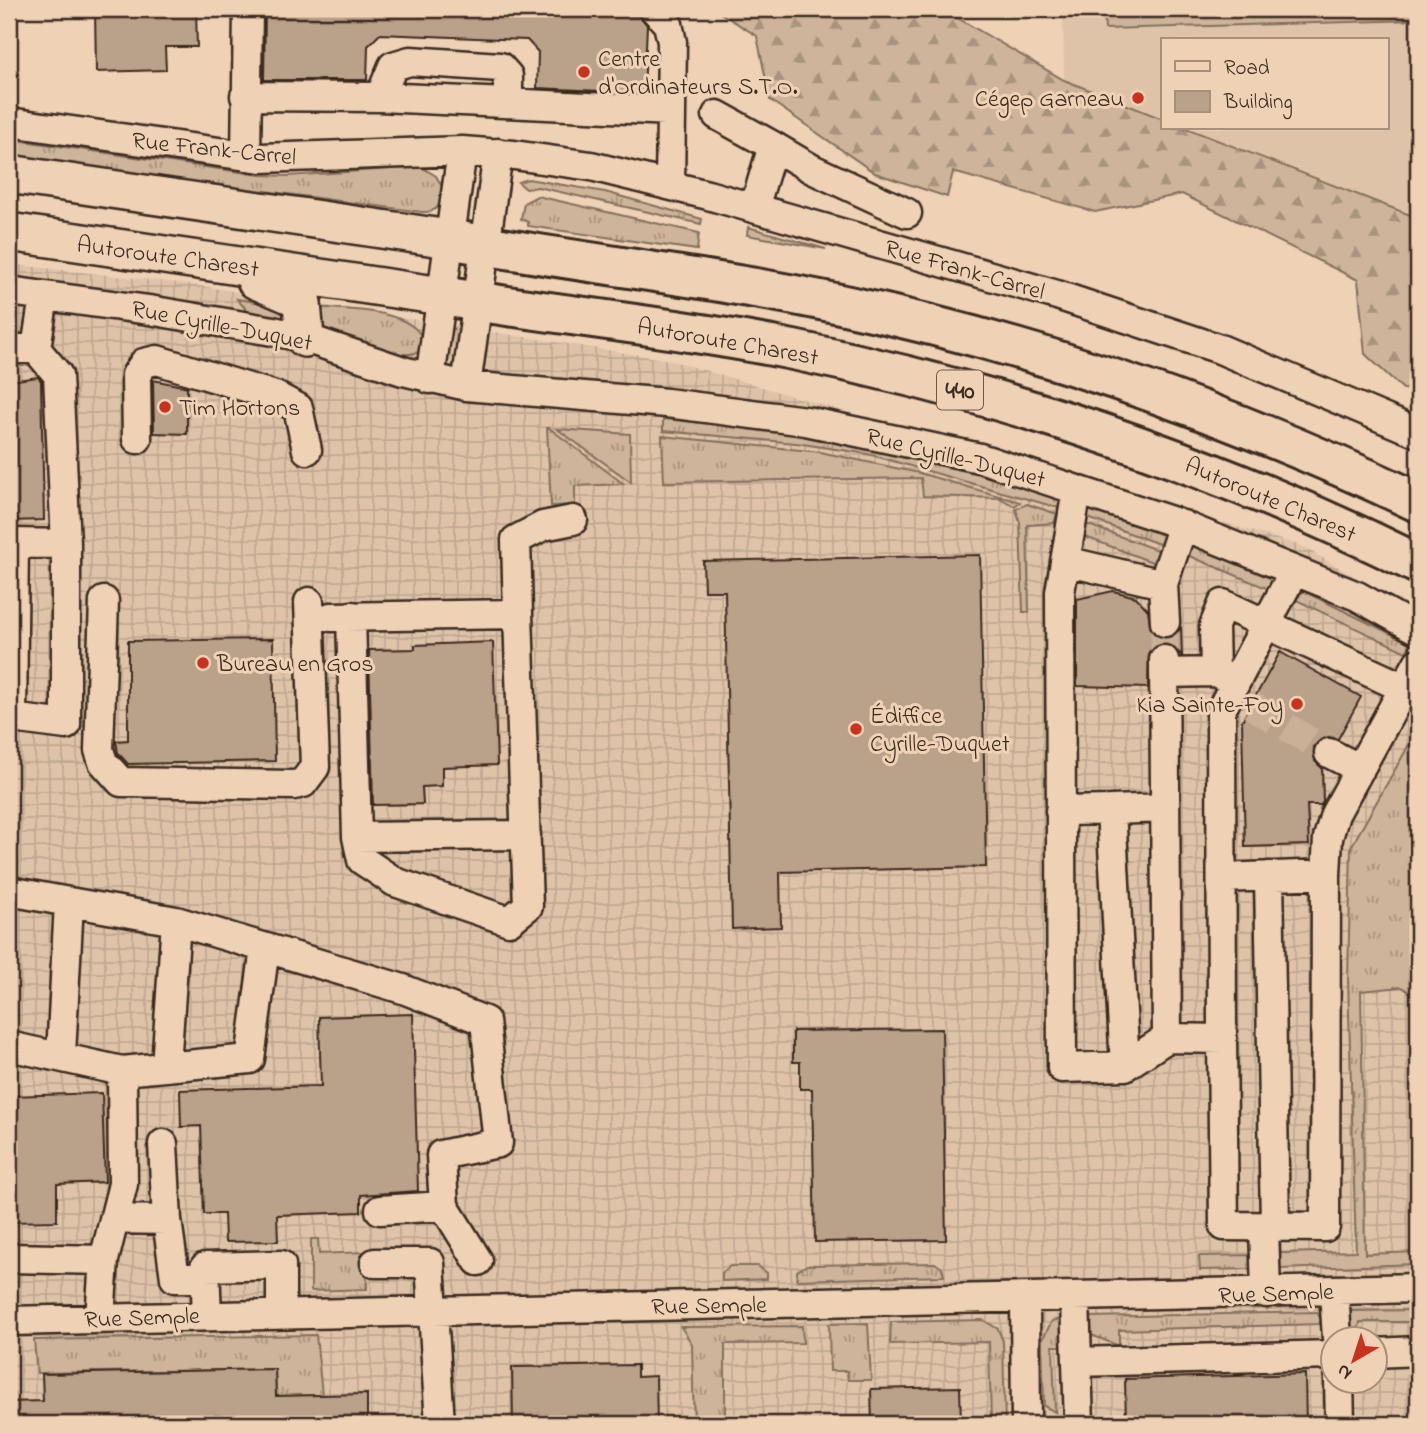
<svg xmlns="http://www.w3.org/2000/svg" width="1427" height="1433" font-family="'Indie Flower',sans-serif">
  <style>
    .built { fill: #dfc3a9 }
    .industrial { fill: url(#industrial-grid); fill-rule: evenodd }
    .grass { fill: url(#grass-tufts); stroke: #846f5c; stroke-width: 2 }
    .forest { fill: url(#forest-firs); stroke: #846f5c; stroke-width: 2 }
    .green { fill: #ceb49a; stroke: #846f5c; stroke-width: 2 }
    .building { fill: #baa18a; stroke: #3b2a1e; stroke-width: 2 }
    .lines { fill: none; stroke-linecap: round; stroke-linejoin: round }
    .minor-tunnel { stroke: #cbb098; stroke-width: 28; stroke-dasharray: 28 14; stroke-linecap: butt }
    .minor-casing { stroke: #3b2a1e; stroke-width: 33 }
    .major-casing { stroke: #3b2a1e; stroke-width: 42 }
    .highway-casing { stroke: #3b2a1e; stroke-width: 44 }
    .minor { stroke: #efd2b6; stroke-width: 28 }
    .major { stroke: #efd2b6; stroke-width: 37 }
    .highway { stroke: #efd2b6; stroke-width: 38 }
    .poi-dot { fill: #c8321e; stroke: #efd2b6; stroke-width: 2.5 }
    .labels { text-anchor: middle; stroke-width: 6; stroke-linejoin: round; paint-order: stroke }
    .shield { fill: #efd2b6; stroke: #715c4c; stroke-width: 2 }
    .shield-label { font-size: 23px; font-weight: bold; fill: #3b2a1e }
    .poi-label { font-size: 24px; fill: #3b2a1e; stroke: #efd2b6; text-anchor: start }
    .street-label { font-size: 24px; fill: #3b2a1e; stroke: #efd2b6 }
  </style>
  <defs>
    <pattern id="industrial-grid" width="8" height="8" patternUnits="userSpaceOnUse" patternTransform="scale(1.75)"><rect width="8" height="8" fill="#dfc3a9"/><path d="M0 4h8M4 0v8" fill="none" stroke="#c0a891"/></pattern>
    <pattern id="grass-tufts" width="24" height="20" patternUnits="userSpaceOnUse" patternTransform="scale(1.75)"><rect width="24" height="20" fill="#ceb49a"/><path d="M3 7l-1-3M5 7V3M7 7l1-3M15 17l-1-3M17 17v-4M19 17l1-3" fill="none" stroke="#a8937d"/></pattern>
    <pattern id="forest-firs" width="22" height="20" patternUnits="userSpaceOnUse" patternTransform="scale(1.75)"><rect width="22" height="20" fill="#ceb49a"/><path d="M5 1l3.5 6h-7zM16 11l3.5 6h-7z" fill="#a8937d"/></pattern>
  </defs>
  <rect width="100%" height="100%" fill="#efd2b6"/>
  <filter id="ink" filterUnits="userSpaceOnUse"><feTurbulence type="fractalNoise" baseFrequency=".0143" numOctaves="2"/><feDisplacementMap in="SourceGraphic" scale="14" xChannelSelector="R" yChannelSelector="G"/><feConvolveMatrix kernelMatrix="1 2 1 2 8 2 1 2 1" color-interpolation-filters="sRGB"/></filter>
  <g filter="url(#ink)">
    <path class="built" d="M1063 9H1418V217L1190 128H1387V40H1163V117L1064 79Z"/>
    <path class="industrial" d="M9 264 188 284 670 360 1302 546 1418 614V1424H9ZM1332 1338H1374V1380H1332Z"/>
    <path class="grass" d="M9 139 261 175 287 176 421 167 436 176 444 190C441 204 438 213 422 212L9 157Z
      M528 179 605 192 702 219 701 224 538 187 526 189 518 182Z
      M537 196 699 233 697 250 528 226V222L521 219 524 203Z
      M748 227 826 249 747 235Z
      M237 299C259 303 277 302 290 321L253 318Z
      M317 307C348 311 405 307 423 338L421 351C401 362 343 342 321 337Z
      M663 419 796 432 950 464 1060 497 1059 508 868 454 796 443 663 431Z
      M547 428H549L624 484 575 486V505L551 506Z
      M557 429 630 434 631 482Z
      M662 436 820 452 919 473 1020 502 1014 506 1000 498 923 496 921 478 664 482Z
      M1027 504 1057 514 1054 523 1027 525 1029 612H1023L1020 523 1016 509Z
      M1090 507 1163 534 1162 545 1085 517Z
      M1083 523 1160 551 1152 562 1080 535Z
      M1194 546 1275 580 1271 590 1187 555Z
      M1303 591 1410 643V645L1406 652 1296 600Z
      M1418 729V1003L1412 994 1402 987 1361 991 1365 1254 1418 1252V1264L1280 1269V1253L1356 1251 1348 980 1351 847Z
      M311 1239H318L319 1254 366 1252 367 1289 311 1291Z
      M1253 1255V1269L1200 1270 1199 1256Z
      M935 1263 942 1268 944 1276 797 1280V1271L807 1265Z
      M730 1266H758L767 1273V1279L722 1281V1273Z
      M1418 1310V1322H1360L1359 1328H1348L1350 1311Z
      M1317 1312 1321 1320 1319 1324 1119 1330V1346L1089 1334 1091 1317Z
      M1067 1318 1069 1346H1053L1055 1412 1044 1406 1042 1340 1052 1321Z
      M983 1320 998 1329 1003 1341 1005 1424H991L989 1342 890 1344 891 1322Z
      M868 1323 871 1380H848L847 1371H830L829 1324Z
      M802 1326 803 1343 725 1344V1424H694L692 1344 681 1327Z
      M316 1335 322 1395 276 1396 275 1369 37 1373 34 1340Z"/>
    <path class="forest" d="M714 9H942L1064 80 1163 119V128H1186L1418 218V390L1403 389 1365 354 1358 280 1182 194 1095 212 953 172 947 197 875 173 770 100 757 36Z"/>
    <path class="green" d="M1104 9H1418V20L1105 29Z"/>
    <path class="building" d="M95 9H196L197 47H165L166 70 96 72Z
      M265 9H577V14L640 16 647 25 644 93 537 88 538 52 527 40 380 34 368 46 367 80H264Z
      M38 377 41 381 44 520 9 521V381Z
      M153 380 187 387V434L154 433Z
      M980 555 986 867 780 872 781 927 732 929 725 591H704L703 561Z
      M1113 591 1136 597 1148 610 1151 630 1157 636H1173L1181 628 1182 656 1173 646 1165 643 1155 646 1149 652 1148 688 1077 686V599Z
      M273 639 275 761 128 764 118 753 116 741 128 740V641Z
      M493 642 497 765 442 767V786L422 787 423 804 373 805 369 650 415 649V645Z
      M1280 652 1361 697 1338 739 1328 737 1314 746 1315 761 1322 768 1323 802 1321 805H1307L1309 845 1245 847 1242 721Z
      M413 1014 418 1191 361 1195V1212L277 1215 278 1241 225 1242 224 1214H204L201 1126 181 1127 180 1090 321 1086 319 1017Z
      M942 1029 946 1240 815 1242 812 1089H800V1062H793V1031Z
      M102 1093 105 1182 57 1184V1221L9 1222V1096Z
      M637 1365V1377L656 1376 657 1424H513L512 1367Z
      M275 1369 276 1396 367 1394V1424H9V1402L43 1401 42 1374Z
      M1305 1374 1306 1424H1126L1125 1379Z
      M960 1387 961 1424H872L871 1389Z"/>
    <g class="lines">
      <path class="minor-tunnel" d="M1164 660 1165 622
        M1251 705 1329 753"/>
      <g class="minor-casing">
        <path id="minor" d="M654 9 668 24 672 42 670 185
          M245 96 380 97 671 111
          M380 97 393 66 410 61 500 67 508 76V103
          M717 115 773 146 754 208
          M9 122 261 158 462 151 514 155 591 166 708 195 1057 295 1220 349 1418 433
          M773 146 812 169 907 213
          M246 156 248 9
          M9 291 149 310 273 331 305 338 403 371 466 386 667 403 806 421 980 458 1174 522 1357 596 1418 630
          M9 349H36
          M430 379 462 151
          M466 386 498 153
          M137 439 136 375 144 363 157 360 275 396 298 408 307 450
          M1065 561 1163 584 1183 525
          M1163 584 1165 622
          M104 601 99 750 103 762 121 782 294 785 303 783 315 767 309 602
          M351 616 357 837 362 860 395 882 509 921 528 906 518 614
          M331 617 518 614 516 540 543 526 573 520
          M1215 672 1214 626 1223 604 1404 688 1418 663
          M1164 673 1215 672 1230 679
          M9 718H12L14 543 66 544 58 375 36 349 44 296
          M12 718 66 725V544
          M1329 753 1360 769
          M1111 810 1165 808
          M1060 811 1111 810 1125 1066 1062 1068 1060 592 1077 490
          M357 837 526 835
          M1269 876 1275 1226
          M1222 878 1326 874 1328 838 1335 814 1404 688
          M9 891 69 902 61 1055
          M69 902 176 921 403 989 485 1021 498 1143 441 1155 444 1206 478 1261
          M1167 1038 1222 1039 1221 710 1294 571
          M1222 1039 1224 1226 1325 1227 1326 874
          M9 1046 122 1071 123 1184 104 1260 100 1318
          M166 1066 176 921
          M1125 1066 1167 1038 1164 660
          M122 1071 250 1059 265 948
          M380 1210 444 1206
          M114 1219 167 1220 163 1144
          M167 1220 175 1278H206
          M1264 1226 1266 1293
          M9 1258 104 1260
          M375 1263H430L440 1424
          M1334 1292 1337 1338
          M1075 1299 1079 1424
          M1025 1300 1026 1424
          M207 1315 205 1267 281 1265V1314
          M9 1321 1418 1288
          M1374 1353 1418 1351
          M1077 1362 1332 1355
          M1339 1380 1340 1424"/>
      </g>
      <g class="major-casing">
        <path id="major" d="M9 174 449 239
          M9 232 442 296
          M256 280 296 297 302 303 305 338"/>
      </g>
      <g class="highway-casing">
        <path id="highway" d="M449 239C579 263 711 277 840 304 1041 346 1233 415 1418 502
          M442 296C559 315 677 327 793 350 1010 394 1219 466 1418 564"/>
      </g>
      <use href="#minor" class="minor"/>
      <use href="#major" class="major"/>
      <use href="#highway" class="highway"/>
    </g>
  </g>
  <g class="poi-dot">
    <circle cx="584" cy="72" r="7"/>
    <circle cx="1138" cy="98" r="7"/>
    <circle cx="165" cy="407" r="7"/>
    <circle cx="203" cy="663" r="7"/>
    <circle cx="1297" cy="704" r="7"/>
    <circle cx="856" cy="729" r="7"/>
  </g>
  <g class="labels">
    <rect class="shield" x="937" y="370.5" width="46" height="39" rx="5"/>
    <g class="shield-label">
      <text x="960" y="398">440</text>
    </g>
    <g class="poi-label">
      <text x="598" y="66">Centre<tspan x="598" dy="28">d'Ordinateurs S.T.O.</tspan></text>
      <text x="1124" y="106" text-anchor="end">Cégep Garneau</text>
      <text x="179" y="415">Tim Hortons</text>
      <text x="217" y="671">Bureau en Gros</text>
      <text x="1283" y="712" text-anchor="end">Kia Sainte-Foy</text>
      <text x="870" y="723">Édiffice<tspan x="870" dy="28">Cyrille-Duquet</tspan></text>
    </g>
    <g class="street-label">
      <text transform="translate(214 148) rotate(6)" y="8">Rue Frank-Carrel</text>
      <text transform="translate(168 256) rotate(8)" y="8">Autoroute Charest</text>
      <text transform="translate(965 269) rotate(16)" y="8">Rue Frank-Carrel</text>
      <text transform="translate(222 325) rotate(11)" y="8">Rue Cyrille-Duquet</text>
      <text transform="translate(728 341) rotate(10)" y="8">Autoroute Charest</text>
      <text transform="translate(956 457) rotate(14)" y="8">Rue Cyrille-Duquet</text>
      <text transform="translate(1271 499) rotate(23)" y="8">Autoroute Charest</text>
      <text transform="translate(1276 1293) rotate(-2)" y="8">Rue Semple</text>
      <text transform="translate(709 1305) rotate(-1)" y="8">Rue Semple</text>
      <text transform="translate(142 1317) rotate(-2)" y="8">Rue Semple</text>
    </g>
  </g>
  <rect width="1427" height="1433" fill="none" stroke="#efd2b6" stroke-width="35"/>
  <rect x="18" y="18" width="1392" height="1398" fill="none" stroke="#3b2a1e" stroke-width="2.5" filter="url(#ink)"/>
  <rect x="1161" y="38" width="228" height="91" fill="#efd2b6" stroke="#a78f79" stroke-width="2"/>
  <rect x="1175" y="61" width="35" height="10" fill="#efd2b6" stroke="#a78f79" stroke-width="2"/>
  <text x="1224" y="74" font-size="21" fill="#3b2a1e">Road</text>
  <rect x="1175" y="91" width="35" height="21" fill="#baa18a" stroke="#a78f79" stroke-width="2"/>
  <text x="1224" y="108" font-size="21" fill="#3b2a1e">Building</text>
  <g transform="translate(1354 1360) rotate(219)"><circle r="33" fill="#efd2b6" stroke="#a78f79" stroke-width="2"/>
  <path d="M0-5L12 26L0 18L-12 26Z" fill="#c8321e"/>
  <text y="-10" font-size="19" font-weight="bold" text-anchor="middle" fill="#3b2a1e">N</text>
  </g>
</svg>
